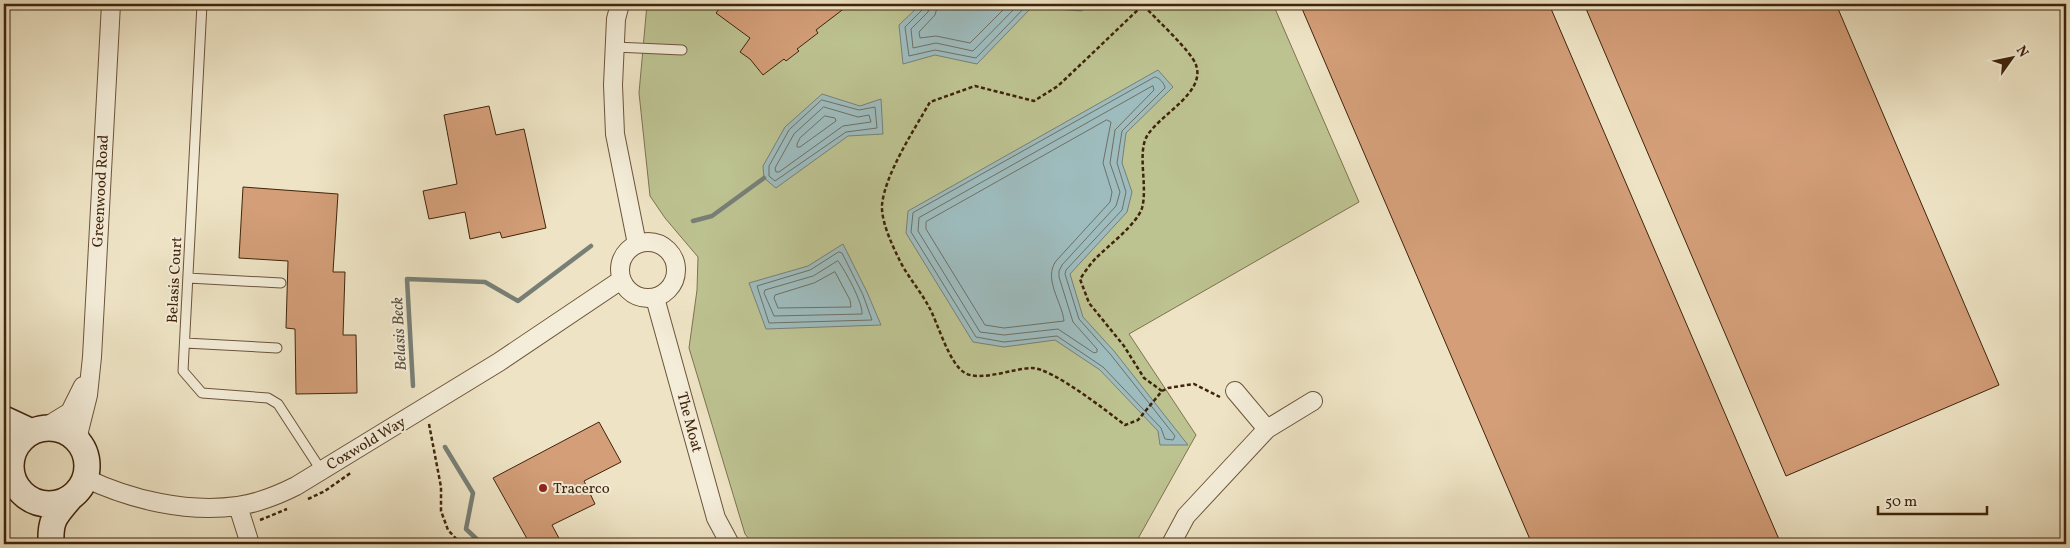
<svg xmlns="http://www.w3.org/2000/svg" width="2070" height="548" font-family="Vollkorn,serif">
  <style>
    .green { fill: #bdc291; stroke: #7e734e }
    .water { fill: #9ebcbe; stroke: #787f76 }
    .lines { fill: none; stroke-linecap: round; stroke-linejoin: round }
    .shore { stroke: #6f7064; stroke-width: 1 }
    .stream { stroke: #787f76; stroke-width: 4.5 }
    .building { fill: #d39e78; stroke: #40240b }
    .lane-casing { stroke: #6c543a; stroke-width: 11 }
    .street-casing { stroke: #6c543a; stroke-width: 20 }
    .secondary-casing { stroke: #40240b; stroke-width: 28 }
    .path { stroke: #40240b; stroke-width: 2.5; stroke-dasharray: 4 2.5; stroke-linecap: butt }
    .lane { stroke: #f4edd9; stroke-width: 9 }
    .street { stroke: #f4edd9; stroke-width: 18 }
    .secondary { stroke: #f4edd9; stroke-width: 25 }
    .poi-dot { fill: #8f2418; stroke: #f4edd9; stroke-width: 2 }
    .labels { text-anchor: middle; stroke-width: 4; stroke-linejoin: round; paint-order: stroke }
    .street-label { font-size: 15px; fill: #40240b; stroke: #f4edd9 }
    .poi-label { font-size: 15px; fill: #40240b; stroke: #f4edd9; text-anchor: start }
    .water-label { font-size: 16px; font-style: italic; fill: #5c5241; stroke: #f4edd9 }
  </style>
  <rect width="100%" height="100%" fill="#eee4c5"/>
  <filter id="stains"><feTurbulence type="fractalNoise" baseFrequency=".004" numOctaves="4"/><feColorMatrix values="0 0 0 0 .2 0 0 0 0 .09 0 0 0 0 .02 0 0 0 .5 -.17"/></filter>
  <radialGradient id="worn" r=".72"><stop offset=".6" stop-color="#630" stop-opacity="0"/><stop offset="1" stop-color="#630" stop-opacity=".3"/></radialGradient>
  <path class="green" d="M647 4H1273L1359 202 1129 334 1196 435 1135 544H753L745 534 689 348 697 290 698 257 665 218 650 196 639 93Z"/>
  <path class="water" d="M921 4H1092L1081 11 1032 7 977 64 935 55 903 64 899 25Z
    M1158 70 1173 87 1126 133 1122 163 1132 192 1127 212 1070 274 1083 317 1114 351 1188 445H1160L1158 431 1100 370 1055 340 1004 347 973 342 906 233 908 211Z
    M822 94 860 106 881 99 883 134 848 136 776 188 764 178 763 166 785 127Z
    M843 244 867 292 881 325 766 329 749 283 808 266Z"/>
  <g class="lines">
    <path class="shore" d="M924 4 923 9 905 27 909 56 935 50 976 58 1028 4
      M930 4 928 12 911 29 913 48 936 43 973 51 1019 4
      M938 4 935 15 919 32 920 38 936 36 970 43 1009 4
      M1155 77C1159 77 1165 84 1165 88L1122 131 1117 163 1126 192 1122 210 1066 270 1065 274 1079 319 1111 355 1175 436 1173 440 1165 439 1161 428 1103 367 1057 336 1004 342 976 337 911 232 913 213Z
      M1153 86 1154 90 1115 130 1110 163 1120 192 1116 206 1062 265 1059 271V277L1073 322 1097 349V352L1094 353 1058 329 1004 335 980 332 918 231 919 218Z
      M822 100 859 110 875 107 877 128 846 132 775 181 769 176V166L789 130Z
      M824 107 858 117 869 115 871 122 843 126 779 172H776L775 168 794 134Z
      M825 116 835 118 836 121 800 147H797V144L800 138Z
      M1107 120 1111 122 1103 163 1112 192 1110 202 1056 261C1043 279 1062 302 1064 321L1004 328 985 325 926 229V222Z
      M839 252 842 253 863 295 872 320 769 323 757 286 810 270Z
      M838 261C845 270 863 303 862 314L774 316 764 293 765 290 813 276Z
      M835 272 850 300 851 307 778 308 774 298 775 295 814 283Z"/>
    <path class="stream" d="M693 221 712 216 764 178
      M413 386 407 279 485 282 518 301 591 246
      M445 447 473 493 466 529 482 544"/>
  </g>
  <path class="building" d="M723 4H850L816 30 818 33 797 49 799 51 786 61 784 59 763 75 750 59 740 52 750 38 716 13Z
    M1300 4H1549L1781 544H1532Z
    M1584 4H1836L1999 385 1786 476Z
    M489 106 496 135 524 129 546 228 502 238 500 232 470 239 465 212 429 219 423 191 457 184 444 115Z
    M243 187 338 194 333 272H345L343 335H356L357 393 296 394 295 329 286 328 288 261 239 258Z
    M599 422 621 462 584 481 595 504 552 525 562 544H530L493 478Z"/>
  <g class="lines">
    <g class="lane-casing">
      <path id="lane" d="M202 4 183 371 202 393 268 398 278 404 321 470
        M615 47 682 50
        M188 278 281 283
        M185 343 277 348"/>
    </g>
    <g class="street-casing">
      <path id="street" d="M620 4 616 19 613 85 615 134 637 244
        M620 270a28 28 0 1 1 56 0a28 28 0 1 1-56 0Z
        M655 298 716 518 730 544
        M1235 391 1267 429
        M44 428 70 412 83 386
        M80 445 79 431 88 395 92 357 111 4
        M85 478C131 500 187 513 238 506 258 503 278 495 296 486L499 362 621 280
        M238 506 250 544
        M1171 544 1186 516 1267 429 1313 401"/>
    </g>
    <g class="secondary-casing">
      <path id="secondary" d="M4 419 32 432
        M11 466a38 38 0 1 1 76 0a38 38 0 1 1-76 0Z
        M51 544C50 519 55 516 71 497"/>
    </g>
    <path class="path" d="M1162 391 1144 378 1124 346 1089 303 1080 279C1085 272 1090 264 1096 258 1108 246 1137 224 1142 208 1148 187 1137 153 1147 136 1160 114 1206 93 1196 65 1192 52 1155 18 1143 5L1058 86 1034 101 975 86 930 102C914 130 885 174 882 205 881 221 892 245 899 259 907 276 920 290 929 307 938 323 949 364 965 373 981 382 1014 368 1032 368 1052 368 1108 412 1125 425L1138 420 1162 391 1168 388 1194 384 1220 397
      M429 424 441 487V511L448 530 461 544
      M308 499 325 491 352 472
      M260 520 287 509"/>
    <use href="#lane" class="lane"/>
    <use href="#street" class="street"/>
    <use href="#secondary" class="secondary"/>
  </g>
  <circle class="poi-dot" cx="543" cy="488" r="5"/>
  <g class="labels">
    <g class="street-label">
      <text transform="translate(100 191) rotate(-87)" y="5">Greenwood Road</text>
      <text transform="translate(174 280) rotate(-87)" y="5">Belasis Court</text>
      <text transform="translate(690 422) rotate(75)" y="5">The Moat</text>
      <text transform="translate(366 443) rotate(-31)" y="5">Coxwold Way</text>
    </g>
    <g class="poi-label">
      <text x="553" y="493">Tracerco</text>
    </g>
    <g class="water-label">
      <text transform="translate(398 334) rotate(-93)" y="6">Belasis Beck</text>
    </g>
  </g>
  <rect width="2070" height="548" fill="none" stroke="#eee4c5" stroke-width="20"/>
  <rect x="5" y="5" width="2060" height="538" fill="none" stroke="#40240b" stroke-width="2.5"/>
  <rect x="10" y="10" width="2050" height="528" fill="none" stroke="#40240b"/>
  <g transform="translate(2012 58) rotate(57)" stroke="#f4edd9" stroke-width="4" paint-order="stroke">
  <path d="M0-4L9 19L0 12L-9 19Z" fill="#40240b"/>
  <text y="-8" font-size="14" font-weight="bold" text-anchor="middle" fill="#40240b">N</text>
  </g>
  <path d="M1878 506v8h109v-8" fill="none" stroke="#40240b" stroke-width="2.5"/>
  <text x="1885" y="506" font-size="15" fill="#40240b" stroke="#f4edd9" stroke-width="4" paint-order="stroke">50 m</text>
  <rect width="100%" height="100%" filter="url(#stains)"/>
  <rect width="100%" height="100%" fill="url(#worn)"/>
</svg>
